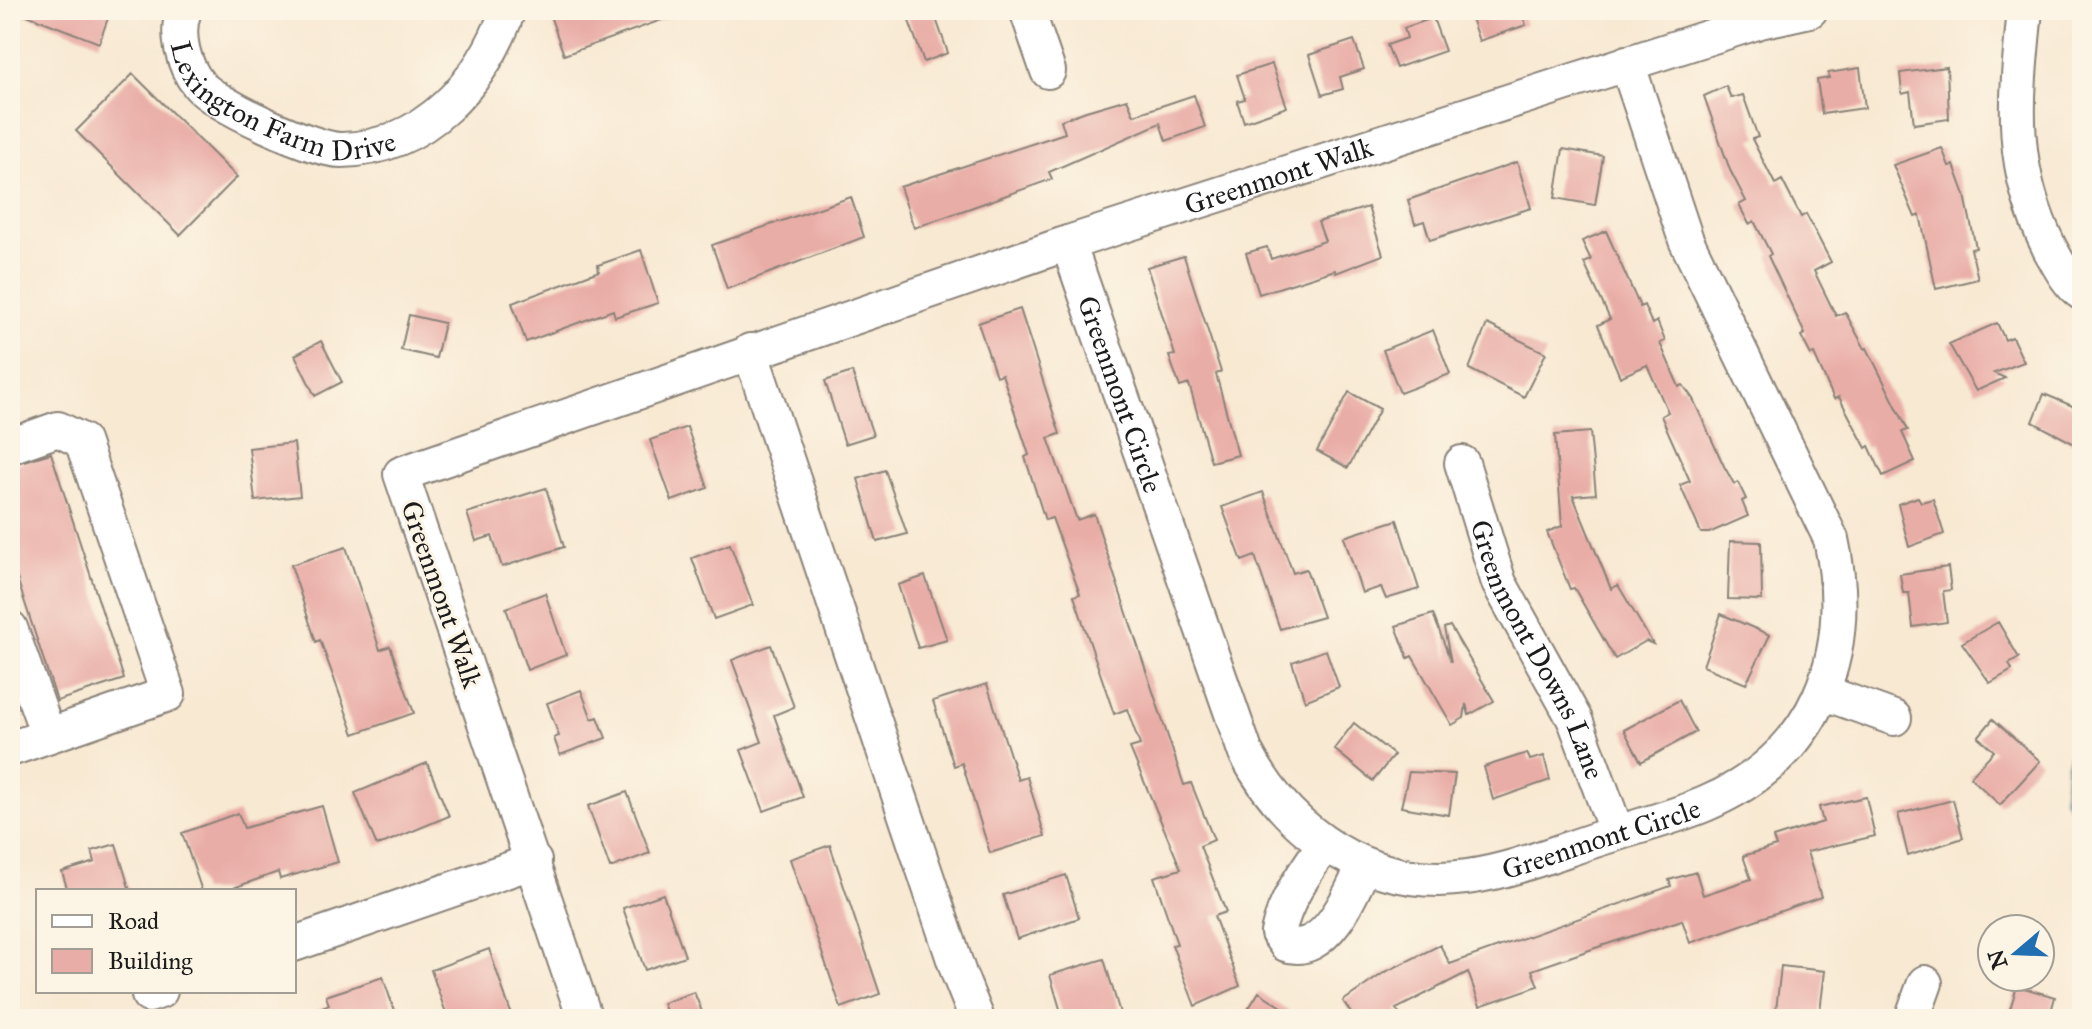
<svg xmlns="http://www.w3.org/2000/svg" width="2092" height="1029" font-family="'IM FELL Great Primer',serif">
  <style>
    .water { fill: #48b4c5; stroke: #326870; stroke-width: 2 }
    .building { fill: #e9ada7 }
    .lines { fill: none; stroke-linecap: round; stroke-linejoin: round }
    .minor-casing { stroke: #8a8278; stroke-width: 38 }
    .minor { stroke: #fff; stroke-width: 34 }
    .labels { text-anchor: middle; stroke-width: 6; stroke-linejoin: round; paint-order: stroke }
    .street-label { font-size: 28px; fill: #1c1c1c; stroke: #fcf5e5 }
  </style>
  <rect width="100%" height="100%" fill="#fcf5e5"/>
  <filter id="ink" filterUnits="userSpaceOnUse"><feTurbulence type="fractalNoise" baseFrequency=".0125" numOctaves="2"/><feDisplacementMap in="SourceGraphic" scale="16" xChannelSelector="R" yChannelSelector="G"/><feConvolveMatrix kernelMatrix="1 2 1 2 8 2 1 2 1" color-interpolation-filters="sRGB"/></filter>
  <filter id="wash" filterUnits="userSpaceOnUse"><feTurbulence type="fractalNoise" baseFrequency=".006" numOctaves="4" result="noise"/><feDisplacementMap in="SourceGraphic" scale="32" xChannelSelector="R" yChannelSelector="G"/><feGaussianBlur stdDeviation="1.8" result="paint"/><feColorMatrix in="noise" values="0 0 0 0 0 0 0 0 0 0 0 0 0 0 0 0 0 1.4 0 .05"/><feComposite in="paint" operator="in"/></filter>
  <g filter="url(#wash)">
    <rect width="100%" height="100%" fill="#f8e9d3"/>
    <path class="water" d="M2082 681V826L2064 799 2066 766 2076 734Z"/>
    <g id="blocks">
      <path class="building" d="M14 10H111L99 43Z
        M548 10H683L684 12 564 55Z
        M905 10H933L948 53 924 62Z
        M1468 10H1521L1526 25 1479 41Z
        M1433 18 1445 51 1396 68 1387 45 1407 38 1404 28Z
        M1354 40 1364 69 1340 77 1343 89 1322 95 1309 55Z
        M1272 64 1287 107 1244 122 1237 101 1245 99 1237 75Z
        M1947 67 1949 119 1914 124 1910 92 1902 94 1900 73Z
        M1860 68 1865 108 1822 114 1817 80 1829 78 1828 73Z
        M133 74 237 177 180 235 76 131Z
        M1726 86 1731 98 1743 95 1758 137 1752 139 1775 184 1782 180 1801 217 1806 214 1831 262 1814 271 1836 316 1845 312 1865 349 1867 348 1908 430 1902 432 1915 461 1883 476 1869 446 1866 448 1839 397 1834 399 1814 354 1811 355 1801 336 1805 334 1768 256 1771 254 1754 221 1749 224 1739 205 1746 201 1730 170 1704 96Z
        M1194 95 1205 127 1166 141 1160 123 1049 172 1052 179 914 228 900 187 1065 133 1061 120 1086 111 1127 99 1134 115Z
        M1942 148 1949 166 1954 165 1965 195 1976 248 1971 249 1978 279 1936 289 1920 215 1915 217 1893 165Z
        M1563 149 1603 156 1595 205 1555 198Z
        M1517 162 1531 208 1430 240 1424 221 1415 224 1408 200Z
        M851 197 864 237 727 289 712 245Z
        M1368 207 1383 255 1336 273 1335 270 1259 294 1246 253 1267 247 1271 259 1325 241 1318 222Z
        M1606 231 1640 307 1644 305 1652 324 1657 321 1665 341 1660 343 1679 387 1683 385 1693 399 1724 466 1734 484 1738 482 1746 499 1742 501 1748 516 1709 533H1701L1680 485 1690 481 1661 416 1668 412 1647 365 1620 377 1598 325 1610 319 1584 263 1591 260 1582 241Z
        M641 250 658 303 615 317 613 310 526 342 512 303 599 271 598 265Z
        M1184 256 1221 372 1216 374 1238 455 1211 462 1189 384 1180 387 1169 356 1175 355 1147 267Z
        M1020 309 1060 434 1048 438 1077 520 1094 514 1184 785 1191 783 1214 840 1200 846 1226 912 1214 916 1240 986 1195 1006 1172 945 1177 944 1154 877 1181 869 1130 748 1140 745 1127 709 1114 714 1074 596 1080 594 1052 518 1045 520 1025 457 1029 455 1002 374 996 376 978 323Z
        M409 315 444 323 436 358 401 350Z
        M1997 323 2005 340 2012 337 2024 362 1994 373 2005 378 1976 391 1949 344Z
        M1487 324 1546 353 1524 397 1469 369Z
        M1433 330 1450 374 1400 393 1383 350Z
        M321 341 342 382 315 396 295 355Z
        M852 372 873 435 845 444 825 381Z
        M1349 392 1380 409 1348 468 1317 451Z
        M2044 394 2082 410V448L2033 422Z
        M687 427 708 488 672 501 650 440Z
        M1590 432 1596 494 1573 496 1611 589 1618 585 1653 644 1646 641 1615 659 1574 588 1570 589 1547 532 1562 526 1555 435Z
        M294 443 300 496 255 501 249 448Z
        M51 453 124 679 57 701 10 557V465Z
        M885 470 907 534 877 542 858 479Z
        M546 488 564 547 502 567 492 536 476 541 467 513Z
        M1263 492 1293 573 1306 569 1323 617 1280 629 1255 556 1242 561 1222 507Z
        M1918 497 1921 502 1933 499 1944 534 1909 547 1898 504Z
        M1397 520 1419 589 1386 599 1381 587 1362 593 1344 537Z
        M1730 541 1761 542 1762 600 1728 599Z
        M730 544 753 605 714 619 692 558Z
        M346 547 380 650 390 646 414 713 354 734 320 640 316 642 291 565Z
        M1948 567 1951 590 1943 591 1947 622 1913 627 1909 593H1903L1900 574Z
        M925 576 947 640 918 648 898 585Z
        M545 593 566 655 527 670 506 608Z
        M1433 614 1451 662 1444 628 1450 626 1494 701 1469 715 1466 704 1464 718 1452 725 1412 656 1408 658 1396 626Z
        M1721 614 1770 635 1746 684 1703 666Z
        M1998 622 2019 658 2009 664 2012 670 1990 683 1962 643Z
        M771 645 794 707 774 715 803 797 764 811 741 750 762 742 732 660Z
        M1326 650 1339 687 1305 701 1292 662Z
        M987 684 1018 780 1027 777 1045 836 990 853 962 763 954 766 933 701Z
        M581 690 592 719 598 717 606 738 560 755 554 738 559 736 547 703Z
        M1679 700 1696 732 1641 762 1624 730Z
        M1993 719 2040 761 2000 805 1970 777 1994 751 1978 737Z
        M1354 723 1394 755 1373 781 1334 749Z
        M1527 753 1530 760 1544 756 1550 780 1493 800 1484 767Z
        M427 763 449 816 377 846 355 793Z
        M1409 772 1455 774 1449 815 1401 807Z
        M627 792 650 853 610 868 588 806Z
        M1866 797 1875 836 1807 852 1821 897 1690 943 1682 920 1601 946 1532 970 1538 986 1480 1006 1468 972 1396 1009 1403 1019H1355L1343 1001 1385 972 1440 945 1450 964 1671 886 1669 880 1696 872 1703 895 1751 879 1743 856 1776 846 1773 838 1823 822 1819 807Z
        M1953 800 1963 838 1908 856 1898 814Z
        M322 806 338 862 280 879 278 872 225 891H202L182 833 238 813 244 828Z
        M116 844 130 891H68L62 872 95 862 92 851Z
        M830 845 880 994 841 1008 790 859Z
        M1066 875 1079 918 1017 939 1003 895Z
        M663 894 685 956 645 970 623 908Z
        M489 949 511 1013 495 1019H448L431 970Z
        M1104 959 1120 1013 1102 1019H1063L1050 975Z
        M1781 966 1825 971 1819 1019H1775Z
        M383 977 397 1019H297L329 1005 326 996Z
        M2017 986 2055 997 2049 1019H2007Z
        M694 992 705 1019H669L663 1003Z
        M1259 992 1300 1019H1242Z"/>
    </g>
  </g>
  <g filter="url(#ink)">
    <use href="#blocks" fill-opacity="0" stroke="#8a8278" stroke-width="2"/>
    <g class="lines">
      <g class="minor-casing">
        <g id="minor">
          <path id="s1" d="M184 10C175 34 183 65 199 85 216 105 315 151 342 150 425 148 482 83 508 10"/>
          <path d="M1027 10 1048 71"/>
          <path d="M2025 10C2016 100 2008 165 2050 249 2058 263 2068 284 2082 293"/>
          <path id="s2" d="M1068 243 1245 751C1288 834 1370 890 1467 877 1512 871 1557 852 1601 838 1635 827 1672 818 1705 804 1818 756 1856 654 1831 539L1686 240 1627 63"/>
          <path d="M750 351 959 974 977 1019"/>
          <path d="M10 446 58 429 82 441 168 694 10 749"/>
          <path id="s3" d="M1462 463 1499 583 1575 720 1617 833"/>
          <path d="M10 628 48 735"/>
          <path d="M1822 692 1894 718"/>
          <path d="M1324 845C1305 872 1285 900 1278 933L1286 944C1325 958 1352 893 1364 865"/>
          <path d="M294 944 534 861"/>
          <path d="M149 995 160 991"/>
          <path id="s4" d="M585 1019 401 474 1068 243 1760 21 1810 10"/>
          <path d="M1912 1019 1925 983"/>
        </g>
      </g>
      <use href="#minor" class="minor"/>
    </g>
  </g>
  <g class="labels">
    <g class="street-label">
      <text dy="10" stroke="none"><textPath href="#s1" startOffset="162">Lexington Farm Drive</textPath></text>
      <text dy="10" stroke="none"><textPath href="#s4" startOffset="1502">Greenmont Walk</textPath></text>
      <text dy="10" stroke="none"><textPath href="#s2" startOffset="160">Greenmont Circle</textPath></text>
      <text transform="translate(442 594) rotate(71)" y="10">Greenmont Walk</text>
      <text dy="10" stroke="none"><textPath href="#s3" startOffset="202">Greenmont Downs Lane</textPath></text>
      <text dy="10" stroke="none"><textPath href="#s2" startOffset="950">Greenmont Circle</textPath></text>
    </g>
  </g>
  <rect width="2092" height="1029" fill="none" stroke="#fcf5e5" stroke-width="40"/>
  <rect x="36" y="889" width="260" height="104" fill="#fcf5e5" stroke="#a29e95" stroke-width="2"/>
  <rect x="52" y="915" width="40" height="12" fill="#ffffff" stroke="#a29e95" stroke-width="2"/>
  <text x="108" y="929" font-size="24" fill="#1c1c1c">Road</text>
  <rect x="52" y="949" width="40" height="24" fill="#e9ada7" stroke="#a29e95" stroke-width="2"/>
  <text x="108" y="969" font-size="24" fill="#1c1c1c">Building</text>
  <g transform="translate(2016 953) rotate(251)"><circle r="38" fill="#fcf5e5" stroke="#a29e95" stroke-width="2"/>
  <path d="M0-6L14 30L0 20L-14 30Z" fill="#1f6fb2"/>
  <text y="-12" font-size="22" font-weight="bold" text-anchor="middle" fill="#1c1c1c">N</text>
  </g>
</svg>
